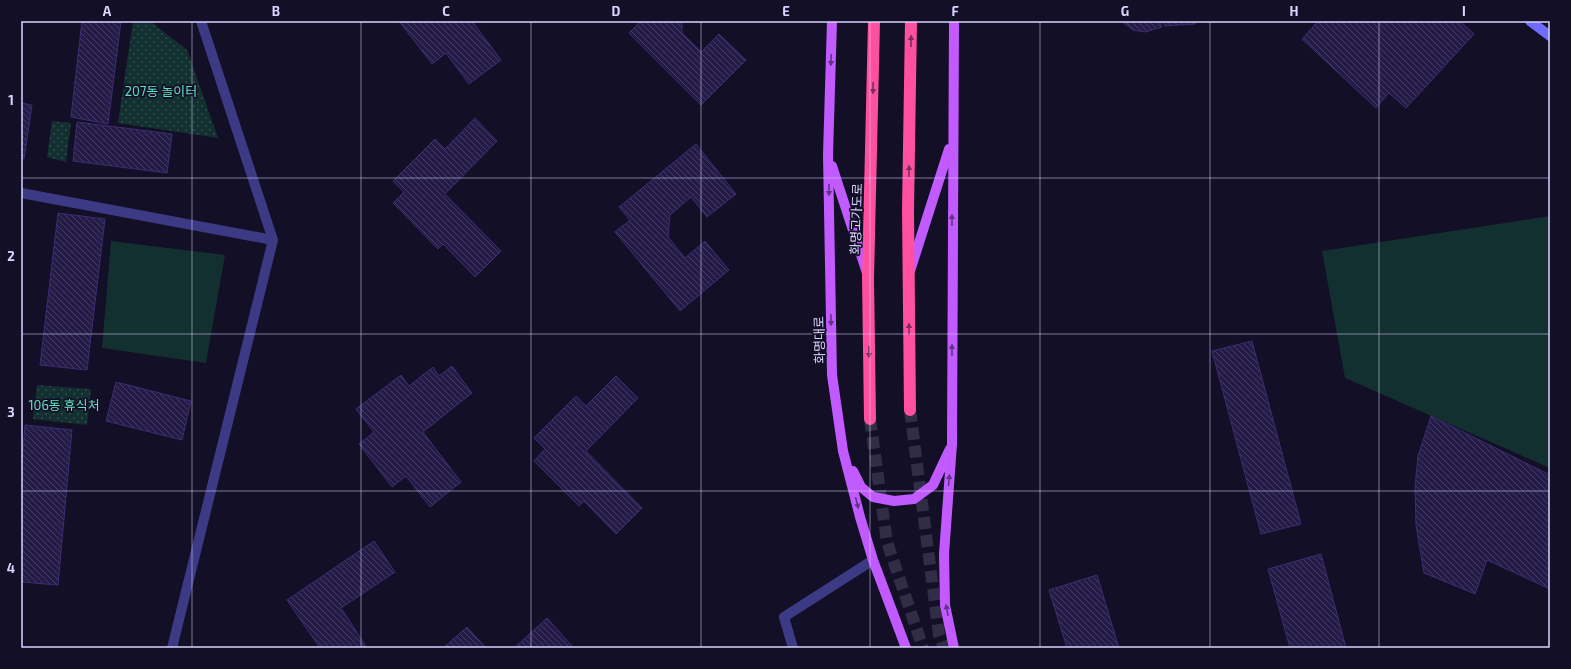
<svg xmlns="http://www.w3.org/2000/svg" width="1571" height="669" font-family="'Exo 2','Noto Sans KR',sans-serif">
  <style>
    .grass { fill: url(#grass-dots) }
    .pitch { fill: #12302f }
    .building { fill: url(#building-back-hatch); stroke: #3b2d73 }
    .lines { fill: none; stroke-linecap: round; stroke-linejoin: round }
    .highway-tunnel { stroke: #312d47; stroke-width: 12; stroke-dasharray: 12 6; stroke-linecap: butt }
    .lane { stroke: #3d3a85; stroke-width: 10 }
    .street { stroke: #3d3a85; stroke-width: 10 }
    .secondary { stroke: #6f6bff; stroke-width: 10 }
    .primary { stroke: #c25bff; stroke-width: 10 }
    .highway { stroke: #ff4fa3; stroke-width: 12 }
    .oneway { fill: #7d2c5e }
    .oneway2 { fill: #623188 }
    .grid { fill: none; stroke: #d9d4ff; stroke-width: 1; stroke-opacity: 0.55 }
    .labels { text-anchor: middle; stroke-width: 3.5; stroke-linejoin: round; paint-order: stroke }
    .park-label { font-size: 13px; fill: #5fe0c0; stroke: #130f26 }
    .street-label { font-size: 13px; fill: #d9d4ff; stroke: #130f26 }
    .neatline { fill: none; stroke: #d9d4ff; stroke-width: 1.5 }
    .grid-label { font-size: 13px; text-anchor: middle; font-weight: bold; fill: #d9d4ff }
  </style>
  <defs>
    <pattern id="grass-dots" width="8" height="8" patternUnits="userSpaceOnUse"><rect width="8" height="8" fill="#12302f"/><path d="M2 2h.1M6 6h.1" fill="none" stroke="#344d4e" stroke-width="1.8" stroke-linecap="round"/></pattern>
    <pattern id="building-back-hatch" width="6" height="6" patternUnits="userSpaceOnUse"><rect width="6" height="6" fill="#241b47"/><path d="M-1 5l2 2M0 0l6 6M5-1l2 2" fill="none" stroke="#433b63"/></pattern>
  </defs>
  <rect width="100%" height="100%" fill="#130f26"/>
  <path class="grass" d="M133 21H150L187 50 218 138 118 123Z
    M52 121 71 123 66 162 47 157Z
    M37 385 91 389 87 425 33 419Z"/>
  <path class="pitch" d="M1550 216V468L1345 378 1322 251Z
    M111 241 225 255 206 363 102 348Z"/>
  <path class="building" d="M82 21H121L108 124 71 117Z
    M399 21H472L501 60 469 84 446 53 432 64Z
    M641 21H682V33L701 52 719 34 746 60 701 105 629 33Z
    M1121 21H1159L1162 27 1145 32 1133 30Z
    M1162 21H1196L1195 24 1165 26Z
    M1318 21H1460L1474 34 1406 108 1389 93 1376 108 1302 39Z
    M21 103 32 105 24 159 21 158Z
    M475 118 497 141 445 194 501 251 475 277 443 244 438 249 393 203 404 192 393 181 435 139 445 149Z
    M77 122 172 134 167 173 73 161Z
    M696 144 736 194 707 217 691 197 670 215 668 237 685 258 705 241 729 270 680 311 615 232 630 220 619 207Z
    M58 213 105 219 87 370 40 365Z
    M1252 341 1301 524 1261 534 1212 351Z
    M452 366 472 393 423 432 461 482 430 507 406 476 392 487 359 444 374 432 356 409 401 375 409 386 433 367 439 376Z
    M616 376 638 398 586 451 642 508 616 534 584 501 579 506 534 461 545 449 534 438 576 396 586 406Z
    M116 382 191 401 182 440 106 421Z
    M1431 416 1550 475V492L1548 496 1550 497V589L1487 560 1475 594 1424 573 1416 525 1415 487 1418 456Z
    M25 425 72 430 58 585 21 582V473Z
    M374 541 395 572 341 608 367 648H320L287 600Z
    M1321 554 1346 648H1290L1268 569Z
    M1097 575 1119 648H1067L1049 590Z
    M547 618 572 646 570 648H514Z
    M467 627 486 648H443Z"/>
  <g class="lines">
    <path class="highway-tunnel" d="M910 410 939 635 944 648
      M870 419 887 542 923 648"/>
    <path class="lane" d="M793 648 784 617 873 560"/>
    <path class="street" d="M21 193 273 240
      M172 648 273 240 201 21"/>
    <path class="secondary" d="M1530 21 1550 36"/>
    <path class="primary" d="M832 21 828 155 832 375 843 451 860 517 873 560 906 648
      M954 21 952 444 944 554 945 605 954 648
      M832 166 867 273
      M910 271 949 149
      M853 471 861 487 873 497 894 501 914 499 933 485 950 449"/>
    <path class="highway" d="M910 410 908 210 911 21
      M870 419 868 278 874 21"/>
  </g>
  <defs><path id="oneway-solid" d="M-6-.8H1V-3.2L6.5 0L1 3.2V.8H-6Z"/></defs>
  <g class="oneway">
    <use href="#oneway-solid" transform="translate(911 41) rotate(-89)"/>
    <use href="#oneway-solid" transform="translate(873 88) rotate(91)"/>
    <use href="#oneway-solid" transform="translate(909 171) rotate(-89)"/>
    <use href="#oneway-solid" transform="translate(909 329) rotate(-91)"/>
    <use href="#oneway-solid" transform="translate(869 352) rotate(89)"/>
  </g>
  <g class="oneway2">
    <use href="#oneway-solid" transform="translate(831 60) rotate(91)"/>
    <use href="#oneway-solid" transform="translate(829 190) rotate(89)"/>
    <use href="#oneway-solid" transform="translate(952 220) rotate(-90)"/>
    <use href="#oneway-solid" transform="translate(831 320) rotate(89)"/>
    <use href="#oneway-solid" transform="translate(952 350) rotate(-90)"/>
    <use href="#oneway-solid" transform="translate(949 480) rotate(-85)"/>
    <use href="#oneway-solid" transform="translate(857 503) rotate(76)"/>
    <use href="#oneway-solid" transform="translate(947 610) rotate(-100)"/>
  </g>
  <path class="grid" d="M192 21V648M361 21V648M531 21V648M701 21V648M870 21V648M1040 21V648M1210 21V648M1379 21V648M21 178H1550M21 334H1550M21 491H1550"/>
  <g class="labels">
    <g class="park-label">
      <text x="161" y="96">207동 놀이터</text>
      <text x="64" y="410">106동 휴식처</text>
    </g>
    <g class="street-label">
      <text transform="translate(856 219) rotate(-88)" y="5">화명고가도로</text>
      <text transform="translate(819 340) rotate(-91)" y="5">화명대로</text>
    </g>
  </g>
  <rect width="1571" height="669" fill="none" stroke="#130f26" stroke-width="44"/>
  <rect x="22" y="22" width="1527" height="625" class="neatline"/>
  <g class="grid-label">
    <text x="107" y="16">A</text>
    <text x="276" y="16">B</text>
    <text x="446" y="16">C</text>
    <text x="616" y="16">D</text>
    <text x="786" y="16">E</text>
    <text x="955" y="16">F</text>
    <text x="1125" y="16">G</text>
    <text x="1294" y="16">H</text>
    <text x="1464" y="16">I</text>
    <text x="11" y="105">1</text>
    <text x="11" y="261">2</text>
    <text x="11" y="417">3</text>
    <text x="11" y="573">4</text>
  </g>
</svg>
